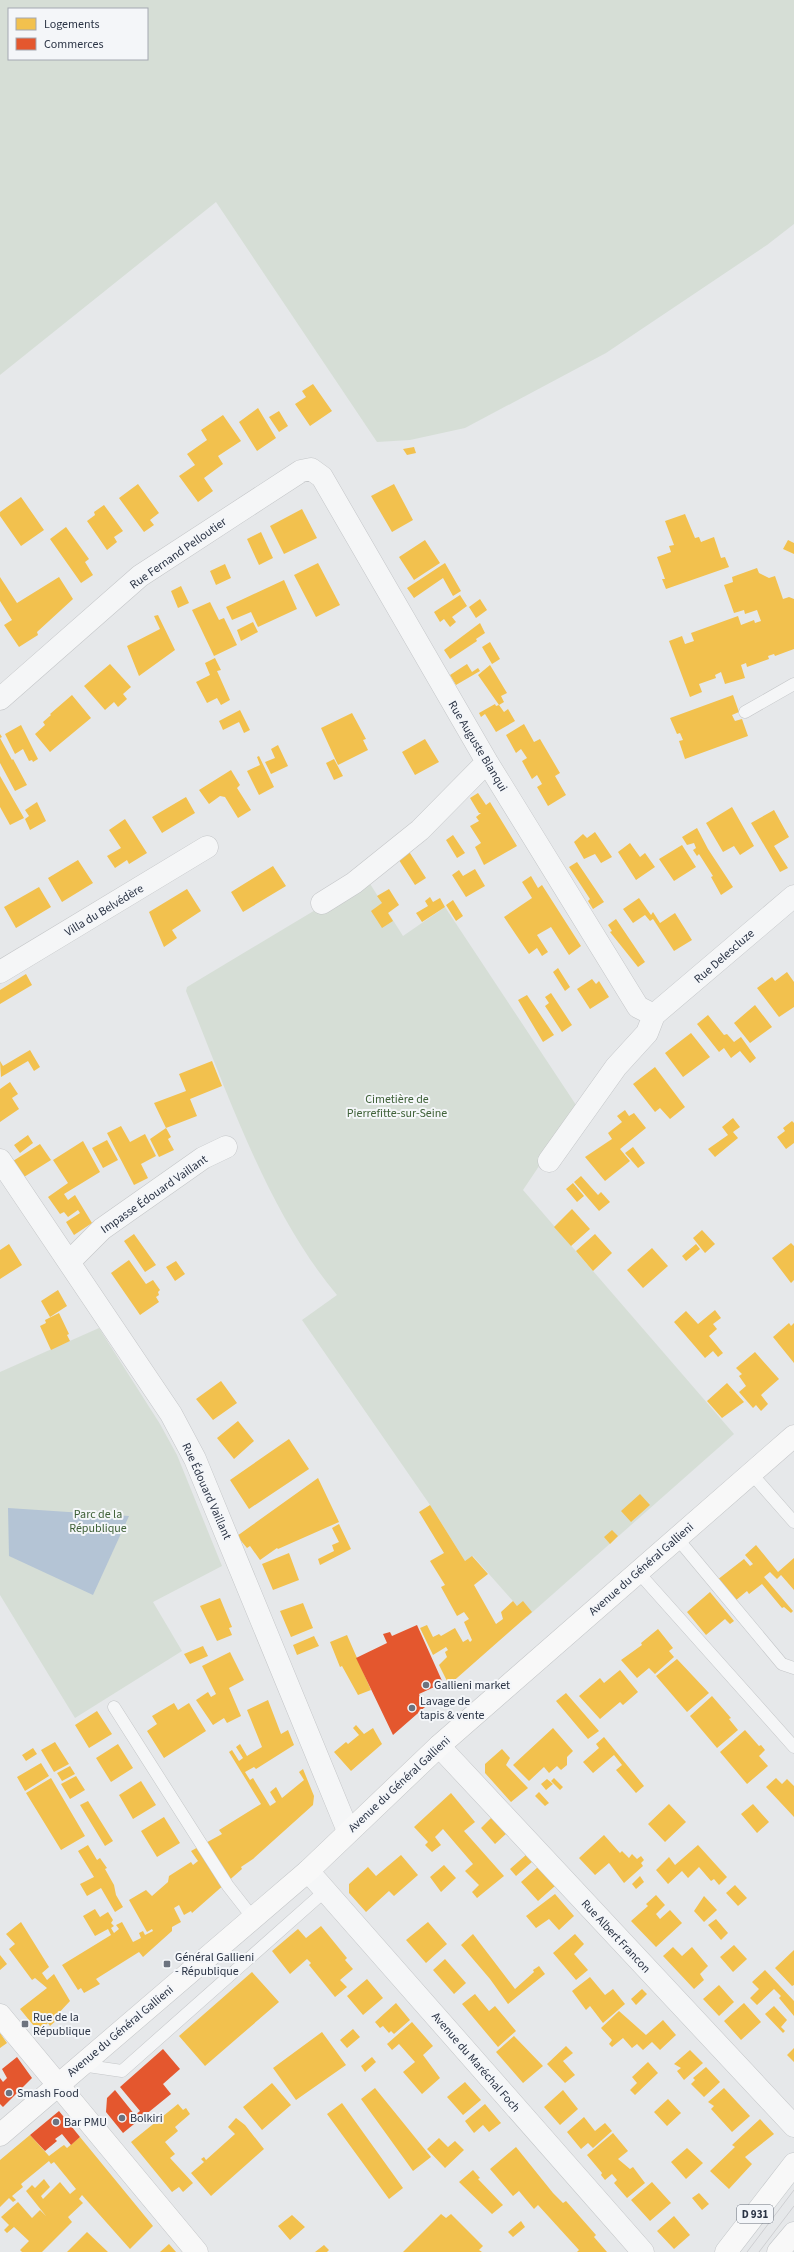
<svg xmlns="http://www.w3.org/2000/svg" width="794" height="2252" font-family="'Source Sans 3',sans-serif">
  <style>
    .green { fill: #d6ded6; fill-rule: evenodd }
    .water { fill: #b4c4d5 }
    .homes { fill: #f2c14e }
    .shops { fill: #e4572e }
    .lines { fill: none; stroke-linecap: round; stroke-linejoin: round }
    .lane-casing { stroke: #c4c6c8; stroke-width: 13 }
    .street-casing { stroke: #c4c6c8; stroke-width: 23 }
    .secondary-casing { stroke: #c4c6c8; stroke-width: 23 }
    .primary-casing { stroke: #c2c5c8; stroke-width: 23 }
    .lane { stroke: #f5f6f7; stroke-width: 12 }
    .street { stroke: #f5f6f7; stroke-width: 22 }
    .secondary { stroke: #f8f8f8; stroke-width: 22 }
    .primary { stroke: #f8f8f8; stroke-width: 22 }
    .tram { stroke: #cecfd2; stroke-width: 1 }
    .poi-dot { fill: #6c737f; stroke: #f4f6f9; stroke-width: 1.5 }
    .labels { text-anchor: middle; stroke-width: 4; stroke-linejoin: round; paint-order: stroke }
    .shield { fill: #f4f6f9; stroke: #676e7b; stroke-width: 1 }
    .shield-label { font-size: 11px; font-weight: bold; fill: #2b3445 }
    .street-label { font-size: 12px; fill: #2b3445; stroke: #f4f6f9 }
    .park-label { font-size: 12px; fill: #3f6138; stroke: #f4f6f9 }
    .poi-label { font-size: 12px; fill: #2b3445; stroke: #f4f6f9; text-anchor: start }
  </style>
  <rect width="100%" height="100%" fill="#e6e8ea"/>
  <path class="green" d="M0 0H794V224L767 245 606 353 465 428 410 440 377 442 216 202 0 375ZM9 9H147V59H9Z
    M367 879 403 936 445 907 578 1108 523 1190 734 1434 527 1617 473 1556 465 1561 430 1505 302 1320 337 1295C267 1212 227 1091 186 991L187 987Z
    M99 1328 160 1424 177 1455 222 1566 153 1602 182 1651 75 1718 0 1595V1372Z"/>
  <path class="water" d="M8 1508 129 1516 93 1595 9 1556Z"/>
  <path class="homes" d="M313 384 332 411 310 426 295 404 306 397 302 391Z
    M258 408 276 438 257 451 239 422Z
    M279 411 288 426 279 432 269 417Z
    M223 415 241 441 218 456 223 464 204 478 213 491 198 502 179 476 195 465 187 454 207 440 201 430Z
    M414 447 416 453 407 455 403 449Z
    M138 484 159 513 150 520 154 525 144 532 119 498Z
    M394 484 413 520 392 532 371 496Z
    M21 497 44 530 21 546 0 516V512Z
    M104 505 123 531 114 537 117 542 107 550 87 521 95 515 94 512Z
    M302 509 317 538 284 554 270 526Z
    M685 514 695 538 699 537 701 542 714 537 721 558 725 557 729 567 666 589 662 579H665L657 557 671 552 669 546 674 545 665 521Z
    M66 527 89 559 85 562 93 575 81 583 50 539Z
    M261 532 273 558 259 565 247 539Z
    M425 540 440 563 414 580 399 557Z
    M788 540 794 543V554L783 549Z
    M318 563 340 605 316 617 294 575Z
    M445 563 461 591 453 596 443 578 414 598 407 588Z
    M225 564 231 578 216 585 210 571Z
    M757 568 759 573 769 578 775 576 783 599 789 597 794 599V649L775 656 774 654 768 656 769 659 747 667 746 663 741 665 745 678 725 684 721 672 715 675 716 678 699 684 702 692 690 697 669 641 682 636 685 644 694 641 691 633 738 616 741 625 754 620 755 623 761 621 757 610 745 614 744 610 734 613 724 585 733 582 732 577Z
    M0 577 17 603 59 577 73 599 37 632 38 635 19 647 4 625 12 620 0 601Z
    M284 580 297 609 258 627 251 612 232 620 226 607Z
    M181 586 189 603 178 608 171 591Z
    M460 595 467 606 452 617 456 622 450 627 444 619 440 622 434 612Z
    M480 599 487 610 476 618 469 607Z
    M210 602 219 620 224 618 237 645 214 656 192 610Z
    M158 615 175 650 139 676 127 646 160 629 154 616Z
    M253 622 258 632 241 641 237 630Z
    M480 623 485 633 476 639 477 641 450 659 444 650Z
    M490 642 500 659 492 664 482 647Z
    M215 658 221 670 217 671 230 700 221 705 217 698 207 703 196 682 210 675 205 663Z
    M110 664 131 687 123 694 127 699 118 707 114 702 105 710 84 686Z
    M467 664 472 672 478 668 480 671 456 685 450 675Z
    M490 665 507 693 501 696 504 702 499 705 478 675Z
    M72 695 91 718 50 752 35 734 45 725 43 722 51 715 50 714Z
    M733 695 739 712 732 715 735 721 742 719 748 736 685 759 679 741 683 740 680 733 677 734 670 718Z
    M495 704 496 706 499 705 504 712 508 709 515 721 496 732 485 714 481 717 479 713Z
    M240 710 250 730 244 733 239 722 223 730 219 721Z
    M352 713 366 739 363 740 368 750 338 765 321 728Z
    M524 724 534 742 540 739 560 773 555 776 566 795 548 806 537 787 542 784 537 775 532 779 522 761 527 758 521 749 516 753 506 735Z
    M21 725 38 759 33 762 32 760 29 761 23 749 15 754 5 734Z
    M0 734 2 737 0 738 12 760 13 759 27 785 15 791 0 763Z
    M425 739 439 762 415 775 402 752Z
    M278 745 288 766 271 774 265 762 275 758 271 749Z
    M259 756 274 787 259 795 247 771 260 765 257 757Z
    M334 759 343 776 334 780 326 763Z
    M231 770 240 785 237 788 251 810 238 818 225 797 220 796 209 804 199 790Z
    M0 776 24 818 10 825 0 807Z
    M478 793 486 805 490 802 517 846 484 865 475 847 481 843 470 826 479 821 476 817 481 813H479L470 798Z
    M186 797 195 813 162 833 152 817Z
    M37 802 46 821 30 830 25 819 29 816 25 810Z
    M732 807 754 846 740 855 734 846 723 852 706 823Z
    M774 810 789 837 774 846 788 868 780 872 751 823Z
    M125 819 147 853 129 864 127 860 115 868 107 856 121 848 109 830Z
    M697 828 708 849 733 887 721 895 711 877 713 876 699 854 697 856 693 850 696 848 694 843 687 845 682 837Z
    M595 832 612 857 601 863 595 854 584 859 574 842 583 834 587 838Z
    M453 835 465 853 457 858 446 840Z
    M630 843 640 857 645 853 655 867 636 880 618 852Z
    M682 845 696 867 674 881 659 859Z
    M408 850 426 878 415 885 397 857Z
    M78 860 93 883 62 902 48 878Z
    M577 862 604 902 593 909 588 901 590 899 569 867Z
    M273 866 286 886 243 912 231 892Z
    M475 869 485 886 466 897 452 875 459 870 463 876Z
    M531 876 538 888 542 885 581 946 569 955 551 927 537 935 548 952 542 956 537 948 529 954 504 917 532 898 522 882Z
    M39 887 51 907 16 928 4 907Z
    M187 889 201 911 172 930 177 938 164 947 149 912Z
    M389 889 399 905 388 913 393 921 382 928 371 911 382 903 377 896Z
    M430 897 433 902 440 898 445 907 422 922 416 913 428 906 425 901Z
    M639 898 651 915 653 912 660 923 675 913 692 940 674 951 653 919 650 921 645 915 633 923 623 909Z
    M453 900 463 916 456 921 446 905Z
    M616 919 645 962 638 967 610 932 612 931 608 925Z
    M558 968 570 987 565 991 553 972Z
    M787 972 794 982V1007L779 1017 757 988 772 977 775 981Z
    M26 974 32 985 0 1004V990Z
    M592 979 596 984 599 981 609 997 590 1009 577 989Z
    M551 993 572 1025 562 1032 545 1006 549 1003 545 997Z
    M527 995 554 1035 543 1042 518 1000Z
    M755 1005 772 1027 750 1043 734 1023Z
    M708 1015 724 1035 727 1034 734 1042 741 1037 756 1058 750 1063 740 1051 731 1058 724 1048 719 1052 697 1024Z
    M691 1033 710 1057 683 1077 665 1053Z
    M30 1050 40 1067 34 1071 28 1061 1 1077 0 1061 3 1066Z
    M212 1061 222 1086 190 1099 197 1116 166 1128 171 1137 168 1139 174 1150 159 1157 150 1139 166 1128 154 1103 186 1091 179 1074Z
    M655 1067 685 1107 670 1119 660 1108 655 1112 633 1084Z
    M10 1082 18 1094 12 1098 19 1109 0 1122V1089Z
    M625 1110 629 1116 634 1113 646 1128 620 1149 630 1161 605 1181 585 1157 612 1139 608 1133 622 1122 617 1116Z
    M733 1118 740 1127 733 1132 738 1138 715 1157 708 1149 728 1135 722 1127Z
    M792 1121 794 1123V1143L786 1149 777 1137 785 1131 783 1128Z
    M121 1126 130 1142 145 1134 156 1156 141 1164 148 1178 134 1185 107 1133Z
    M28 1135 33 1143 20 1153 14 1145Z
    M107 1140 118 1160 103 1168 92 1148Z
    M83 1141 100 1172 64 1194 68 1200 75 1195 92 1223 74 1235 66 1222 80 1213 78 1210 68 1217 64 1212 60 1214 48 1197 68 1183 53 1160Z
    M40 1144 51 1160 24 1177 13 1161Z
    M633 1147 645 1163 638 1168 625 1153Z
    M581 1176 598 1195 601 1192 610 1202 599 1211 574 1182Z
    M573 1183 584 1196 577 1202 566 1189Z
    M572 1209 590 1229 571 1246 554 1227Z
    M702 1230 715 1244 705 1253 693 1238Z
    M134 1234 156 1265 145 1272 124 1241Z
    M595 1234 612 1253 593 1271 576 1251Z
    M791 1243 794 1246V1280L791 1283 772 1258Z
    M9 1244 22 1265 0 1279V1250Z
    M696 1244 700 1249 686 1261 682 1256Z
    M652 1248 668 1266 643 1288 627 1270Z
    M129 1260 146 1284 153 1280 160 1290 158 1292 159 1295 156 1297 159 1302 140 1315 111 1273Z
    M176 1261 185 1274 175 1281 166 1267Z
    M58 1290 67 1306 50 1317 41 1301Z
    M715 1310 721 1318 713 1324 717 1329 709 1336 723 1353 718 1357 713 1351 705 1358 674 1322 686 1311 698 1324Z
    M59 1313 69 1334 67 1335 70 1341 51 1350 40 1326 46 1323 45 1320Z
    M789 1323 791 1326 794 1323V1363L773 1337Z
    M755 1352 779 1379 761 1395 768 1404 761 1411 756 1405 753 1408 739 1392 746 1386 739 1376 742 1374 736 1368Z
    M221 1381 237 1403 213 1420 196 1399Z
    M727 1383 744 1402 722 1418 707 1401Z
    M238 1421 254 1441 234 1459 217 1438Z
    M289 1439 309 1469 249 1509 230 1480Z
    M318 1478 339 1522 278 1549 277 1548 260 1560 250 1546 247 1548 237 1536Z
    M640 1494 650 1505 631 1522 621 1511Z
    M430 1505 465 1561 472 1556 488 1574 474 1585 496 1624 503 1619 501 1612 513 1601 517 1606 523 1601 532 1612 449 1685 439 1665 447 1657 445 1652 448 1650 446 1647 433 1655 420 1628 427 1625 433 1637 439 1634 441 1636 455 1628 463 1642 468 1639 470 1642 472 1640 464 1622 469 1619 464 1612 457 1616 441 1587 445 1585 430 1561 444 1553 419 1512Z
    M339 1524 351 1549 320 1565 318 1559 334 1551 332 1545 339 1542 332 1528Z
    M612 1530 618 1536 610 1544 604 1537Z
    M756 1545 778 1572 794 1558V1590L781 1575 777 1579 770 1572 764 1577 793 1611 791 1613 784 1607 782 1608 762 1584 749 1594 747 1591 735 1601 717 1580 744 1559 750 1566 753 1564 745 1555Z
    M289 1553 299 1580 273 1590 262 1564Z
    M710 1592 734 1621 730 1624 725 1619 706 1635 687 1612Z
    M220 1598 232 1627 229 1628 232 1635 217 1641 200 1606Z
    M303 1603 313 1628 291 1637 280 1611Z
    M658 1629 673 1648 669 1651 674 1657 655 1674 649 1668 637 1678 621 1660 642 1645 641 1643Z
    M347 1635 371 1690 358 1695 342 1666 340 1667 330 1642Z
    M314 1636 319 1646 297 1655 293 1645Z
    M203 1646 208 1656 190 1664 184 1654Z
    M230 1652 244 1680 229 1688 241 1716 227 1723 224 1718 213 1725 196 1700 208 1692 211 1697 216 1694 202 1666Z
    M677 1659 709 1693 687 1712 656 1676Z
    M620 1670 638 1692 623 1705 620 1702 600 1719 579 1696 600 1678 604 1683Z
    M566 1693 599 1731 588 1739 556 1701Z
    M712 1696 731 1718 729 1719 738 1730 717 1748 690 1716Z
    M268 1700 281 1734 288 1730 294 1745 256 1769 254 1767 245 1772 250 1780 253 1778 270 1806 276 1802 270 1792 276 1787 282 1798 304 1780 299 1772 303 1769 314 1796 313 1805 253 1859 241 1867 242 1869 192 1913 191 1911 184 1915 179 1905 174 1908 181 1922 172 1927V1931L143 1957 139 1952 96 1979 100 1984 84 1993 81 1988 78 1990 62 1965 111 1935 108 1929 95 1936 83 1916 95 1909 100 1917 108 1912 113 1920 111 1923 114 1926 111 1928 114 1933 119 1929 116 1925 122 1922 133 1942 141 1938 139 1933 143 1931 145 1935 153 1931 152 1929 147 1932 129 1900 146 1890 152 1896 168 1882 169 1876 191 1862 193 1865 198 1861 191 1851 222 1834 219 1830 261 1804 229 1752 232 1750 239 1761 243 1758 236 1747 240 1744 247 1756 262 1747 247 1710Z
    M174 1703 178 1710 189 1703 206 1731 164 1758 147 1731 157 1724 152 1716Z
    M97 1711 112 1734 89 1748 75 1725Z
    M356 1725 364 1734 373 1728 382 1744 351 1771 334 1752 346 1742 348 1744 359 1735 353 1728Z
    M553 1728 573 1751 567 1757V1765L561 1770 557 1766 549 1773 544 1767 529 1781 513 1765Z
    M745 1730 759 1746 761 1745 765 1750 759 1756 768 1766 747 1784 720 1752Z
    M604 1737 644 1786 636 1793 616 1770 622 1765 614 1755 593 1773 583 1762 599 1748 596 1744Z
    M55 1742 69 1764 54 1772 41 1750Z
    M118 1744 133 1768 111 1782 96 1758Z
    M33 1748 37 1754 26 1761 22 1755Z
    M502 1749 510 1758 506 1765 528 1788 511 1802 485 1773V1764Z
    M41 1763 49 1776 25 1791 17 1777Z
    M70 1766 75 1774 62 1781 57 1773Z
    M76 1776 85 1790 70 1799 61 1784Z
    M51 1778 85 1836 61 1850 26 1793Z
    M554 1778 563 1787 560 1790 551 1781Z
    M776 1778 782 1784 787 1779 794 1786V1817L766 1787Z
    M547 1779 553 1784 546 1790 541 1784Z
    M141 1781 156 1805 133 1819 119 1795Z
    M539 1792 549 1803 545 1806 535 1796Z
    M451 1793 475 1822 464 1831 504 1876 477 1898 472 1892 479 1885 465 1871 473 1864 443 1829 435 1837 441 1845 432 1852 425 1845 428 1842 414 1827Z
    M88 1801 113 1841 105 1846 80 1805Z
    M669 1804 686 1822 665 1842 648 1824Z
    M753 1804 769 1822 757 1833 741 1814Z
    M164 1817 180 1843 157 1857 141 1831Z
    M492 1817 507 1833 495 1844 481 1828Z
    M604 1835 620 1853 622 1851 629 1858 632 1854 637 1859 641 1856 644 1860 641 1863 643 1866 624 1883 609 1863 595 1875 579 1858Z
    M88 1845 97 1860 100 1858 107 1868 105 1869 114 1885 116 1895 123 1907 115 1912 101 1888 87 1896 80 1884 94 1877 78 1851Z
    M698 1845 727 1877 719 1885 714 1879 711 1881 699 1867 688 1878 682 1871 668 1884 656 1870 669 1857 675 1865Z
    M527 1854 533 1861 516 1876 510 1869Z
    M401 1855 418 1875 394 1896 389 1891 366 1912 349 1893V1884L368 1867 376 1876Z
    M444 1865 456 1878 441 1892 430 1877Z
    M538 1867 555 1886 538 1901 521 1882Z
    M640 1876 644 1882 636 1889 632 1884Z
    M735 1885 747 1898 738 1906 726 1893Z
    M555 1894 574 1916 559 1930 549 1919 536 1928 526 1916Z
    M656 1895 665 1905 656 1914 660 1919 670 1910 682 1923 656 1947 631 1921 648 1906 646 1904Z
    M704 1896 717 1910 704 1922 694 1911Z
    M716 1919 728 1933 721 1940 708 1925Z
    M21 1922 49 1967 42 1973 47 1980 54 1974 70 2001 56 2016 59 2018 50 2026 48 2023 38 2031 20 2009 47 1988 35 1978 32 1980 9 1949 15 1944 6 1934Z
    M428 1922 447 1944 426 1963 406 1940Z
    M321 1926 347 1958 345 1960 353 1969 340 1980 347 1987 335 1997 309 1965 311 1963 307 1959 290 1974 272 1951 298 1929 306 1938Z
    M473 1934 515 1989 534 1972 533 1970 539 1966 545 1974 508 2004 490 1979 461 1945Z
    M575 1934 584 1944 574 1954 588 1970 576 1980 553 1953Z
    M734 1945 747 1959 733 1972 720 1957Z
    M673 1947 682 1956 692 1947 708 1966 700 1974 704 1980 694 1989 663 1956Z
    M794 1950V1985L792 1986 775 1968Z
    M0 1955 7 1964 0 1970Z
    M445 1959 466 1983 454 1994 433 1970Z
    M765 1970 794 2001V2016L779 1998 781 1996 774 1989 757 2005 750 1998 759 1989 752 1982Z
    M252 1972 279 2002 205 2066 179 2036Z
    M590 1977 605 1995 613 1989 625 2004 603 2023 590 2006 586 2010 572 1991Z
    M367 1979 383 1998 363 2015 347 1996Z
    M719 1985 734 2002 719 2016 703 1999Z
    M642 1989 647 1994 636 2005 631 1999Z
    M475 1994 489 2011 495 2006 516 2031 498 2047 462 2004Z
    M396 2003 410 2020 394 2034 391 2031 389 2033 383 2026 380 2028 375 2022Z
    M744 2003 761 2022 741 2040 724 2021Z
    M774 2006 787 2020 781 2027 785 2031 783 2033 765 2014Z
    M619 2011 646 2035 663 2020 676 2035 660 2050 652 2042 643 2050 637 2044 632 2048 623 2038 612 2047 609 2044 612 2040 601 2028Z
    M412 2022 433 2046 423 2055 440 2078 422 2094 403 2072 415 2062 399 2044 392 2050 387 2044Z
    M353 2029 360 2037 347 2048 340 2040Z
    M322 2032 346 2065 296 2100 273 2068Z
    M0 2033 7 2043 0 2048Z
    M514 2036 543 2066 523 2083 496 2052Z
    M566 2046 573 2053 563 2061 575 2075 565 2083 547 2064Z
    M794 2048V2062L787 2055Z
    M690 2050 703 2063 684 2080 677 2071 681 2068 674 2064Z
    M372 2057 376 2062 365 2072 361 2066Z
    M648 2062 658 2073 635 2095 630 2090 637 2083 632 2077Z
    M706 2067 720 2082 704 2097 691 2084 695 2080 693 2078Z
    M465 2082 481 2100 463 2115 447 2097Z
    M272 2083 291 2105 262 2130 243 2107Z
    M375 2088 431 2157 413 2171 361 2099Z
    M724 2088 750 2116 732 2132 711 2109 714 2106 708 2102Z
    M563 2090 578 2109 560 2125 544 2107Z
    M668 2099 681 2113 667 2126 654 2112Z
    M342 2103 403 2188 389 2199 327 2114Z
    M178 2104 183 2110 186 2108 190 2114 175 2127 178 2131 165 2142 175 2154 170 2158 193 2183 183 2192 179 2187 172 2192 131 2142Z
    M485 2104 501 2123 489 2132 483 2125 474 2133 465 2121Z
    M584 2117 595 2131 605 2123 612 2131 593 2148 588 2143 581 2149 567 2132Z
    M236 2118 245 2125 264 2149 211 2196 191 2173 204 2162 201 2159 204 2157 206 2160 235 2134 228 2127Z
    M760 2119 774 2134 745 2157 752 2164 729 2189 710 2171 735 2147 732 2145Z
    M613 2133 628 2151 618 2159 630 2169 633 2167 645 2183 627 2198 614 2183 617 2180 612 2174 605 2180 601 2175 602 2173 587 2155Z
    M30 2135 49 2156 61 2147 64 2145 67 2148 80 2137 153 2226 130 2249 82 2195 79 2199 83 2203 68 2217 72 2222 42 2252H22L20 2250 29 2241 14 2227 7 2233 4 2230 9 2225 1 2217 18 2202 32 2218 40 2210 46 2216 26 2191 32 2185 35 2188 44 2179 50 2187 41 2196 43 2199 60 2182 70 2194 76 2189 54 2162 51 2164 49 2161 21 2184 23 2187 12 2196 16 2200 13 2202 9 2198 0 2207V2160Z
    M439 2138 448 2147 455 2141 464 2150 445 2168 427 2149Z
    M516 2147 553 2193 563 2203 566 2201 596 2235 594 2237 607 2252H577L579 2250 538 2205 534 2209 519 2191 513 2196 490 2169Z
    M687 2148 703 2163 686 2179 671 2162Z
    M473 2170 480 2178 478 2179 503 2205 492 2214 459 2182Z
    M652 2182 671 2203 650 2221 631 2200Z
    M699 2193 709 2204 702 2210 692 2198Z
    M441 2214 446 2218 451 2214 483 2246 479 2250 482 2252H403Z
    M292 2215 305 2227 290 2240 278 2226Z
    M674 2216 690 2235 674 2249 657 2231Z
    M521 2221 525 2227 513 2237 508 2232Z
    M87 2232 108 2252H67Z
    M169 2244 176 2252H160Z
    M324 2245 329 2250 327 2252H315Z"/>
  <path class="shops" d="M417 1625 443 1683 419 1694 425 1707 393 1735 356 1658 387 1643 383 1634 390 1632 392 1636Z
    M163 2049 180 2069 163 2084 171 2094 123 2133 106 2112 107 2098 115 2090 135 2115 140 2111 120 2087Z
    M17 2057 32 2078 3 2107 0 2104V2078L3 2082 7 2078 2 2069Z
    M59 2111 80 2137 71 2145 62 2134 55 2139 57 2141 45 2151 30 2135Z"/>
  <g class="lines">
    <g class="lane-casing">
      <path id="lane" d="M745 712 794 684
        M751 1473 794 1522
        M677 1538 782 1664 794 1668
        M638 1572 794 1747
        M114 1707 228 1886 253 1918
        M81 2065 122 2071 325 1891"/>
    </g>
    <g class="street-casing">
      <path id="street" d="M0 699 140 576 301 471 311 469 322 477 487 762 638 1007 654 1015
        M322 903 354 883 420 830 487 762
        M0 972 207 847
        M654 1015 794 896
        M0 1160 171 1414 195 1459 348 1831
        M549 1161 616 1067 647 1033 654 1015
        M69 1262 102 1229 203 1158 226 1147
        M439 1746 794 2126
        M308 1871 643 2252"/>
    </g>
    <g class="secondary-casing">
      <path id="secondary" d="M0 2015 197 2252
        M0 2135 308 1871 439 1746 794 1436"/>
    </g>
    <g class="primary-casing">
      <path id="primary" d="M726 2252 794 2164
        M778 2252 794 2233"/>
    </g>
    <use href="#lane" class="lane"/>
    <use href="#street" class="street"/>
    <use href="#secondary" class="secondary"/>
    <use href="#primary" class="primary"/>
    <path class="tram" d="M747 2252 794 2190
      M759 2252 794 2206"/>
  </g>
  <g class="poi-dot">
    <circle cx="426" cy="1685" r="4"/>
    <circle cx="412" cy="1708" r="4"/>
    <rect x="163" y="1960" width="8" height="8" rx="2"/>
    <rect x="21" y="2020" width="8" height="8" rx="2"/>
    <circle cx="9" cy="2093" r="4"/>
    <circle cx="122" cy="2118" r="4"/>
    <circle cx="56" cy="2122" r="4"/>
  </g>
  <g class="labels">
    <rect class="shield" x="737" y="2205" width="36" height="18" rx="3"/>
    <g class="shield-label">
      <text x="755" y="2218">D 931</text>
    </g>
    <g class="street-label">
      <text transform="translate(178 553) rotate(-35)" y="4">Rue Fernand Pelloutier</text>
      <text transform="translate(478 746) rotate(59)" y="4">Rue Auguste Blanqui</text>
      <text transform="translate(104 910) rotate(-31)" y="4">Villa du Belvédère</text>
      <text transform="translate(724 956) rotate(-41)" y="4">Rue Delescluze</text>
      <text transform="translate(154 1194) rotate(-35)" y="4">Impasse Édouard Vaillant</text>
      <text transform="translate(207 1491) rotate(66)" y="4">Rue Édouard Vaillant</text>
      <text transform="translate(641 1569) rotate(-41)" y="4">Avenue du Général Gallieni</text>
      <text transform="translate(399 1784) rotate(-43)" y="4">Avenue du Général Gallieni</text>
      <text transform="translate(616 1936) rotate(47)" y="4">Rue Albert Francon</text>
      <text transform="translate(120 2031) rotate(-40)" y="4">Avenue du Général Gallieni</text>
      <text transform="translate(476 2062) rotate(49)" y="4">Avenue du Maréchal Foch</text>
    </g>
    <g class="park-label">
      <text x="397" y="1103">Cimetière de<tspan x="397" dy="14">Pierrefitte-sur-Seine</tspan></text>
      <text x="98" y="1518">Parc de la<tspan x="98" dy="14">République</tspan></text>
    </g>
    <g class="poi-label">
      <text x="434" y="1689">Gallieni market</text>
      <text x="420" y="1705">Lavage de<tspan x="420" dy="14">tapis &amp; vente</tspan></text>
      <text x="175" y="1961">Général Gallieni<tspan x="175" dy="14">- République</tspan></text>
      <text x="33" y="2021">Rue de la<tspan x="33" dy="14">République</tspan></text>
      <text x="17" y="2097">Smash Food</text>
      <text x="130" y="2122">Bolkiri</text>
      <text x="64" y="2126">Bar PMU</text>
    </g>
  </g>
  <rect x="8" y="8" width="140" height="52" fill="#f4f6f9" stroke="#a4a8b1"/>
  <rect x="16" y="18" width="20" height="12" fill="#f2c14e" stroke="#a4a8b1"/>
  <text x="44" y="28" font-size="12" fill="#2b3445">Logements</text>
  <rect x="16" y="38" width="20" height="12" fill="#e4572e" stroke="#a4a8b1"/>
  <text x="44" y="48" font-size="12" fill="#2b3445">Commerces</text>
</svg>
